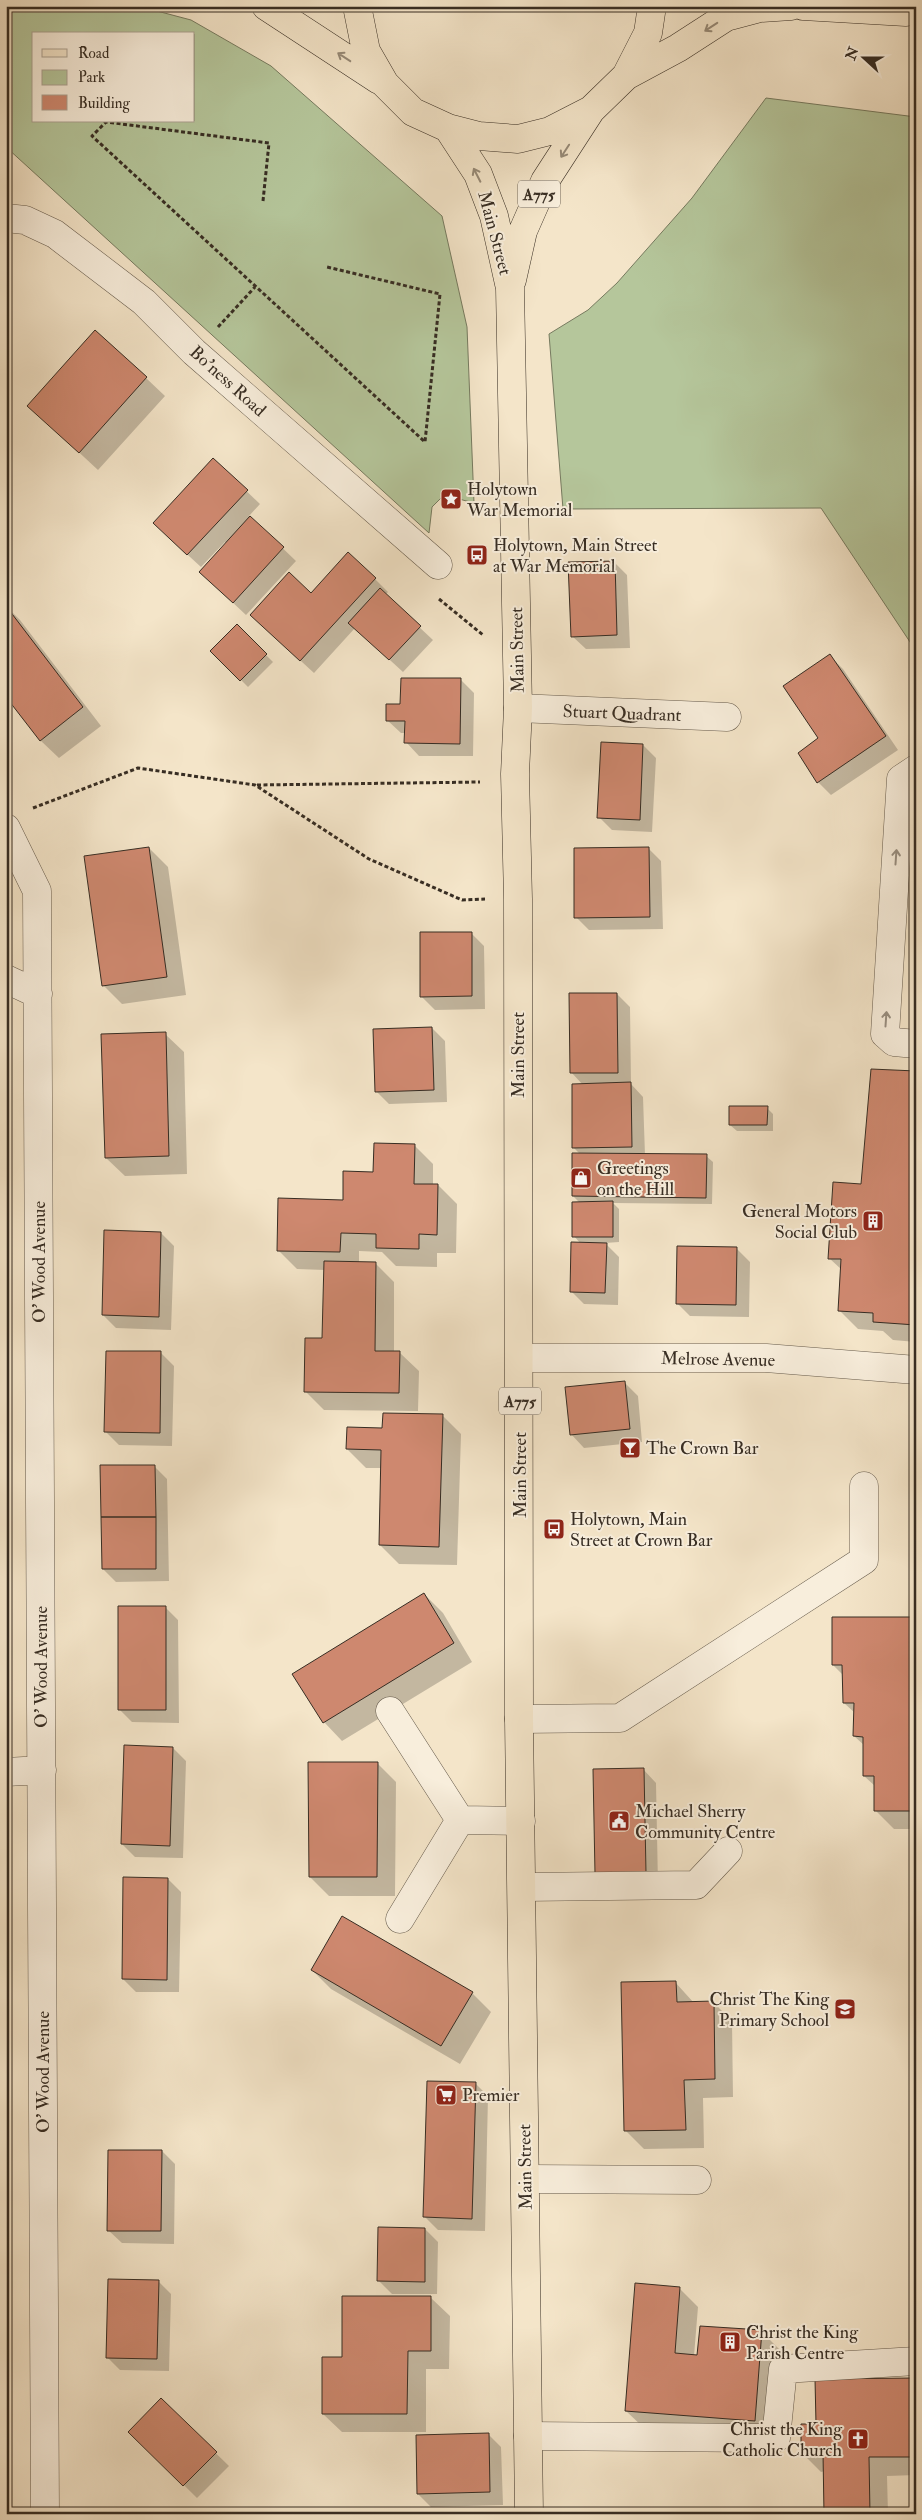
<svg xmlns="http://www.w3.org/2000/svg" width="922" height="2520" font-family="'IM FELL Double Pica',serif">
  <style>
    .green { fill: #b5c69b; stroke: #767a5f; fill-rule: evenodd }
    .shadow { fill: #0003 }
    .building { fill: #ce886f; stroke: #372d23 }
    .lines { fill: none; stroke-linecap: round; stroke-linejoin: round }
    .minor-casing { stroke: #665b4c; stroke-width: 29 }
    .major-casing { stroke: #372d23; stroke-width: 29 }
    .path { stroke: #372d23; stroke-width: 3; stroke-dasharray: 4 2.5; stroke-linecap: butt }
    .minor { stroke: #f8eedc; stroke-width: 28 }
    .major { stroke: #f4e5c9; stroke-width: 28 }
    .oneway { stroke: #968976 }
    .oneway2 { stroke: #988e80 }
    .labels { text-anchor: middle; stroke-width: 4; stroke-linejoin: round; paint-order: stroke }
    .shield { fill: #f8eedc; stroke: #71675a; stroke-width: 1 }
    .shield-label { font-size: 16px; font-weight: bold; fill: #372d23 }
    .street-label { font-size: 18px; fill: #372d23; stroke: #f8eedc }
    .poi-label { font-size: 18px; fill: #372d23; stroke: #f8eedc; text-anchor: start }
  </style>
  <rect width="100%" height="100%" fill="#f4e5c9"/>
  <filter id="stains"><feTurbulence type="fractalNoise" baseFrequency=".004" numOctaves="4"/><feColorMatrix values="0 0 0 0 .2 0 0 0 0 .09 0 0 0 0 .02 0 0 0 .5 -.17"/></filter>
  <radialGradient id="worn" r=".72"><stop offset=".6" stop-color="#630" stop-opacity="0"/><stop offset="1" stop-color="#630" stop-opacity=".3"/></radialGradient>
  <path class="green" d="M6 6H138L191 20 271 66 442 216 467 327 474 503 444 495 432 507 429 533 6 147ZM34 34H194V121H34Z
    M766 98 916 117V651L821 508 563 509 549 334 588 310 617 283 692 198Z"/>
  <path class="shadow" d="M146 378 165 396 98 470 29 406Z
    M213 459 260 504 249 516 296 561 246 615 214 585 227 544 225 542 201 567 167 536Z
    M614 562 627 575 630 648 586 649 572 636Z
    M375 579 388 592 385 595 433 640 403 672 355 628 314 673 265 628 311 595Z
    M6 606 20 620 101 726 59 758 40 740 6 695Z
    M237 626 273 662 248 687 212 651Z
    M830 656 843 669 898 750 831 795 818 782 820 739Z
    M461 680 474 693 473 756H419L406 742V733H401L387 720 401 706Z
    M643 745 656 758 652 832 612 830 599 817Z
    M149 848 168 867 186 995 122 1004 103 985Z
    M648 848 661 861 663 929 589 930 576 917Z
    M471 933 484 946 485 1009 435 1010 422 997Z
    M617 994 630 1007 631 1084 643 1097 645 1155 706 1156 713 1162 712 1204 613 1203 619 1209V1242L605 1243 619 1257 618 1305 584 1304 571 1291 580 1243 574 1236 580 1203 573 1196 580 1154 573 1147 583 1085 571 1072Z
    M432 1028 445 1041 447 1102 389 1104 376 1091Z
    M165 1034 184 1052 187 1174 125 1176 106 1158Z
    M916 1072V1342L893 1340 883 1331 858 1329 839 1310 842 1270 829 1258Z
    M767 1108 773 1114V1131H737L730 1125Z
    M414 1145 433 1164V1185H438L457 1204 456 1253H437V1267L396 1266 382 1252 359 1251V1263L376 1264 394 1282V1352L400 1353 419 1371 418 1411 324 1410 305 1391 324 1340 325 1270 297 1269 278 1250 344 1201 374 1173Z
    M161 1233 174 1246 171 1330 116 1328 103 1315Z
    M737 1249 750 1262 749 1317 690 1316 677 1303Z
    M161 1353 174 1366 172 1446 119 1445 106 1432Z
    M625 1383 638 1396 642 1442 584 1448 571 1434Z
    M442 1415 461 1434 457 1565 399 1564 380 1545 382 1468H366L347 1449 384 1429Z
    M154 1466 167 1479 169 1581 116 1582 103 1569Z
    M916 1485V1829H894L875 1810V1786L864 1776 865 1746 854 1736 855 1713 844 1703 843 1675 833 1665 915 1618Z
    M424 1594 443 1613 472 1662 342 1741 324 1722Z
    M165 1607 178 1620 179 1723 132 1722 119 1709Z
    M173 1748 186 1761 183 1858 135 1857 122 1844Z
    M377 1763 396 1782 395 1896H329L310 1877Z
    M643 1769 656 1783 658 1885 609 1886Z
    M168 1879 181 1892 179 1992H136L123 1979Z
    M312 1970 472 1993 491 2012 460 2064 331 1989Z
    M675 1982 694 2003 713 2002 732 2021 733 2097 703 2098 704 2148 644 2149 625 2130Z
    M475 2083 488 2096 485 2231 438 2230 425 2217Z
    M162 2151 175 2164 174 2244 122 2243 108 2230Z
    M425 2229 438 2242 437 2294H392L379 2281Z
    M158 2281 171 2294 169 2371 120 2370 107 2357Z
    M679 2288 698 2307 694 2356 762 2332 780 2350 774 2439 645 2429 626 2411Z
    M431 2298 450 2316 449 2369H426V2432H342L323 2414 344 2358Z
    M916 2379V2475L887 2476 888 2514H825V2471L821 2472 802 2453Z
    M161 2400 229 2466 197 2498 130 2432Z
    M488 2434 501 2447 503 2505 431 2507 418 2494Z"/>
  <path class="building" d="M95 330 147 377 79 453 27 406Z
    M213 458 248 490 187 555 153 523Z
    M250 516 284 547 233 603 199 572Z
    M348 552 376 578 300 661 250 615 289 572 311 593Z
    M615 561 617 635 571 637 568 562Z
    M380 588 421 626 389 660 348 623Z
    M6 606 83 707 40 741 6 697Z
    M237 624 267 654 240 681 210 651Z
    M830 654 886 736 817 783 798 753 818 738 783 686Z
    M401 678H461L460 744 404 743 405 721H386V704H400Z
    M601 742 643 744 640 820 597 818Z
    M149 847 167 977 102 986 84 856Z
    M649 847 650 917 574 918V848Z
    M420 932H472V996L420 997Z
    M569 993H617L618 1073H570Z
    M432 1027 434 1090 375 1092 373 1029Z
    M166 1032 169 1156 105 1158 101 1034Z
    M871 1069 916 1071V1325L873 1322V1313L838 1311 841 1259H828L833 1182 861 1184Z
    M631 1082 632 1147 572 1148V1084Z
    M729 1106H768L767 1125H729Z
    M374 1143 415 1144 414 1184H438L437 1235 419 1234V1249L376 1248V1234L341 1233 340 1252 277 1251 278 1198 343 1200V1171L373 1172Z
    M572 1153 707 1154 706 1198 572 1196Z
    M613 1201V1237H572V1202Z
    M104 1230 161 1232 159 1317 102 1315Z
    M571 1242 607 1243 605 1293 570 1292Z
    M677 1246 737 1247 736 1305 676 1304Z
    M324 1261 376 1262 375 1351H400L399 1393 304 1392 305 1338H322Z
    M106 1351H161L160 1433 104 1432Z
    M625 1381 630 1429 570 1435 565 1387Z
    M383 1413 443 1414 439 1547 379 1545 381 1450 346 1449 347 1427 382 1428Z
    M100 1465H155L156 1517H101Z
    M913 1484H916V1811H874V1776H863V1737L853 1736 854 1703H843L842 1665H832V1617H913Z
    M101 1517H156V1569H102Z
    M424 1593 454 1643 323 1723 292 1674Z
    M118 1606H166V1710H118Z
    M124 1745 173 1747 170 1846 121 1844Z
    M308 1762H378L377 1877H309Z
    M644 1768 646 1873 595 1874 593 1769Z
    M123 1877 168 1878 167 1980 122 1979Z
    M342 1916 473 1992 441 2046 311 1970Z
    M676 1981 677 2002 714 2001 715 2079 684 2080 686 2130 624 2131 621 1982Z
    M427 2081 476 2082 472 2219 423 2217Z
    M108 2150H162L161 2231H107Z
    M378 2227 425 2228V2282L377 2281Z
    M108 2279 159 2280 157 2359 106 2358Z
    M635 2283 680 2287 675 2353 697 2355 700 2326 762 2330 755 2421 625 2411Z
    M342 2296H431V2351H408L407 2414H322V2357H342Z
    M916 2378V2457H869L870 2514H824L823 2453H801V2424H816L815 2379Z
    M161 2398 217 2452 183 2486 128 2432Z
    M489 2433 490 2492 417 2494 416 2435Z"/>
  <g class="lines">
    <g class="minor-casing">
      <path id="minor" d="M6 218 25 220 55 234 144 302 194 352 438 565
        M518 708 727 717
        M916 769 901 779 885 1034 894 1042 916 1044
        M6 828 37 891 45 2514
        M6 979 38 994
        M520 1358H766L916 1370
        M390 1711 460 1820
        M519 1719 620 1718 864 1560V1486
        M6 1772 42 1770
        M523 1887 696 1885 728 1851
        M400 1919 460 1820 521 1821
        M526 2179 697 2180
        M528 2436 776 2438 783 2369 916 2361"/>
    </g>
    <g class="major-casing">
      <path id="major" d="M266 6 379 80
        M357 6 366 51 385 84 413 112 448 128 479 136 518 139 550 131 591 110 626 76 678 48 726 17 760 8 791 6
        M803 6 906 12
        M626 76 648 33 652 6
        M448 128 478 174 494 216 510 288 518 708 515 774 518 899 519 1719 529 2514
        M512 280 523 231 545 181 591 110"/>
    </g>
    <path class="path" d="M263 201 269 143 106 122 92 136 425 442 440 294 327 267
      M218 327 255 287
      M439 599 483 635
      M257 785 480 782
      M33 808 138 768 255 785 369 859 462 900 485 899"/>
    <use href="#minor" class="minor"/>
    <use href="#major" class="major"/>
  </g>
  <defs><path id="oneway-shaft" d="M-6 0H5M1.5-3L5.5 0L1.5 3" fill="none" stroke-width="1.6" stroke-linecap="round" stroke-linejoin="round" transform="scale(1.25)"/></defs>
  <g class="oneway">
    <use href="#oneway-shaft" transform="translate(711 27) rotate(147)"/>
    <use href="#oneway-shaft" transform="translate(344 57) rotate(-147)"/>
    <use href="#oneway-shaft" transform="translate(565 151) rotate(123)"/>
    <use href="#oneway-shaft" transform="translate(477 175) rotate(-117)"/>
  </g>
  <g class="oneway2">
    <use href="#oneway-shaft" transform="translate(896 857) rotate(-86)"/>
    <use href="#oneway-shaft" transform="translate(886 1019) rotate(-86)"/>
  </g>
  <defs>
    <g id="sight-square" transform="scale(1.125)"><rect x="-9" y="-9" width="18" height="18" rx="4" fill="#8f2418" stroke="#f8eedc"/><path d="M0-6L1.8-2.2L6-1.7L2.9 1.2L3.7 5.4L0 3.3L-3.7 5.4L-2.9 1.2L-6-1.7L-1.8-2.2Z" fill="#fff"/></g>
    <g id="bus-square" transform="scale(1.125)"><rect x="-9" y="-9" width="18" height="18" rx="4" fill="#8f2418" stroke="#f8eedc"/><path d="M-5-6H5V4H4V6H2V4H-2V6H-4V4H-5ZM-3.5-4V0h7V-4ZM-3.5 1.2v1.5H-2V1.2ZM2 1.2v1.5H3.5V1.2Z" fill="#fff"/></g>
    <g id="shop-square" transform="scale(1.125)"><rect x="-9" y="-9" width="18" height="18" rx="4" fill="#8f2418" stroke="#f8eedc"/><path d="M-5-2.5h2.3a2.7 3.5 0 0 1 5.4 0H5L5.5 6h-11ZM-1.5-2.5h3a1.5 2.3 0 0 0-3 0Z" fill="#fff"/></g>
    <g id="building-square" transform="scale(1.125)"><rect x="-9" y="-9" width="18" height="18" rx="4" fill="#8f2418" stroke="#f8eedc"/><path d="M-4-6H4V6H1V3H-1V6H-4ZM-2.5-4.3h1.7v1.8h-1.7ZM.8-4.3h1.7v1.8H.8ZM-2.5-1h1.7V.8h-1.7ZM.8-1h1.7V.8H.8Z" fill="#fff"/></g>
    <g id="bar-square" transform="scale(1.125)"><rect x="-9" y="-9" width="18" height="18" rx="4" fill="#8f2418" stroke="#f8eedc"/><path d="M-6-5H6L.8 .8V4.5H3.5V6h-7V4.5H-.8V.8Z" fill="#fff"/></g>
    <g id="civic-square" transform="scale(1.125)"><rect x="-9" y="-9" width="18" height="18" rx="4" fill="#8f2418" stroke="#f8eedc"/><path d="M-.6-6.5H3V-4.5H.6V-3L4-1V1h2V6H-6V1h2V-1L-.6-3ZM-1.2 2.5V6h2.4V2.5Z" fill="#fff"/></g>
    <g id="school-square" transform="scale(1.125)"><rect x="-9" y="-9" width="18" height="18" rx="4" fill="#8f2418" stroke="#f8eedc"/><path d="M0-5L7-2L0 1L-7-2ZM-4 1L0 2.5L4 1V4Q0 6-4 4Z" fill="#fff"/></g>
    <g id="supermarket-square" transform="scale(1.125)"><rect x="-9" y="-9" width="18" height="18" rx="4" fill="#8f2418" stroke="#f8eedc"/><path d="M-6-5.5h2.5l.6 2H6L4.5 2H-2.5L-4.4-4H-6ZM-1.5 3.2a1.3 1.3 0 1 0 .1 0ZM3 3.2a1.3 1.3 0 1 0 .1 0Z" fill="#fff"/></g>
    <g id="church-square" transform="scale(1.125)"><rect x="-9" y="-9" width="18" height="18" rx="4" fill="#8f2418" stroke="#f8eedc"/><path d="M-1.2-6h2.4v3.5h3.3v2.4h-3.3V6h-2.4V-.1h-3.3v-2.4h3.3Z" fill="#fff"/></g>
  </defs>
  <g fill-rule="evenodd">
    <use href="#sight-square" x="451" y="499"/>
    <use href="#bus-square" x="477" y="555"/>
    <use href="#shop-square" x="581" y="1178"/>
    <use href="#building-square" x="873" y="1221"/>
    <use href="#bar-square" x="630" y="1448"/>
    <use href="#bus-square" x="554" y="1529"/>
    <use href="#civic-square" x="619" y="1821"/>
    <use href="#school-square" x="845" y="2009"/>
    <use href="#supermarket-square" x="446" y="2095"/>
    <use href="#building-square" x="730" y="2342"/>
    <use href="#church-square" x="858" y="2439"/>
  </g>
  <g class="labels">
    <g class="shield">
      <rect x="518" y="180.5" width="42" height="27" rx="4"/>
      <rect x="499" y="1387.5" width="42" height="27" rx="4"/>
    </g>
    <g class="shield-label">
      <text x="539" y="200">A775</text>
      <text x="520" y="1407">A775</text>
    </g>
    <g class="street-label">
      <text transform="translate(495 233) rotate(75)" y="6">Main Street</text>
      <text transform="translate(228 381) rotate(42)" y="6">Bo'ness Road</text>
      <text transform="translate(517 650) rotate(-91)" y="6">Main Street</text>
      <text transform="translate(622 713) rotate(2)" y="6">Stuart Quadrant</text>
      <text transform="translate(518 1055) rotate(-90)" y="6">Main Street</text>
      <text transform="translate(39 1262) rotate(-90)" y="6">O' Wood Avenue</text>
      <text transform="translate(718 1359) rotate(1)" y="6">Melrose Avenue</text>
      <text transform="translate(520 1475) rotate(-90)" y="6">Main Street</text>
      <text transform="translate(41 1667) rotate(-90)" y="6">O' Wood Avenue</text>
      <text transform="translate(43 2072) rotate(-90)" y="6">O' Wood Avenue</text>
      <text transform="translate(525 2167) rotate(-91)" y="6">Main Street</text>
    </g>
    <g class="poi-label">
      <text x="467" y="495">Holytown<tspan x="467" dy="21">War Memorial</tspan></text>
      <text x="493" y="551">Holytown, Main Street<tspan x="493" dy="21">at War Memorial</tspan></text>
      <text x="597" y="1174">Greetings<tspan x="597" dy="21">on the Hill</tspan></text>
      <text x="857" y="1217" text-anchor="end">General Motors<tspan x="857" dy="21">Social Club</tspan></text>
      <text x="646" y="1454">The Crown Bar</text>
      <text x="570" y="1525">Holytown, Main<tspan x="570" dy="21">Street at Crown Bar</tspan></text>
      <text x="635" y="1817">Michael Sherry<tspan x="635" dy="21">Community Centre</tspan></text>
      <text x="829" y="2005" text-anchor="end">Christ The King<tspan x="829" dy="21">Primary School</tspan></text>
      <text x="462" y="2101">Premier</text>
      <text x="746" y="2338">Christ the King<tspan x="746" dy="21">Parish Centre</tspan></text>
      <text x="842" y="2435" text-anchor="end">Christ the King<tspan x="842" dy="21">Catholic Church</tspan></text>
    </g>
  </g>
  <rect width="922" height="2520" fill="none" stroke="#f4e5c9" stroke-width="25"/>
  <rect x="8" y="8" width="907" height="2505" fill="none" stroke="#372d23" stroke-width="2.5"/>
  <rect x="12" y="12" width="897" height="2495" fill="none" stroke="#372d23"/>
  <rect x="32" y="32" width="162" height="90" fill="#f8eedc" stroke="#aba192"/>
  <rect x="42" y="49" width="25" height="8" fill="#f4e5c9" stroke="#aba192"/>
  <text x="78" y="58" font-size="15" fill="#372d23">Road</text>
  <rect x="42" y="70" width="25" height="15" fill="#b5c69b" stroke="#aba192"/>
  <text x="78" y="82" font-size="15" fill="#372d23">Park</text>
  <rect x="42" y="95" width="25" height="15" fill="#ce886f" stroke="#aba192"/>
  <text x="78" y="108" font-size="15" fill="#372d23">Building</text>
  <g transform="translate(864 58) rotate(291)" stroke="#f8eedc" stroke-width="4" paint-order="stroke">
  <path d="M0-4L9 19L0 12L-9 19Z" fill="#372d23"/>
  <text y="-8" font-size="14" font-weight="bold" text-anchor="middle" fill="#372d23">N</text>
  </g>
  <rect width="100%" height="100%" filter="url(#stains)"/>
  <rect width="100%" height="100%" fill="url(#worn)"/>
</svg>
